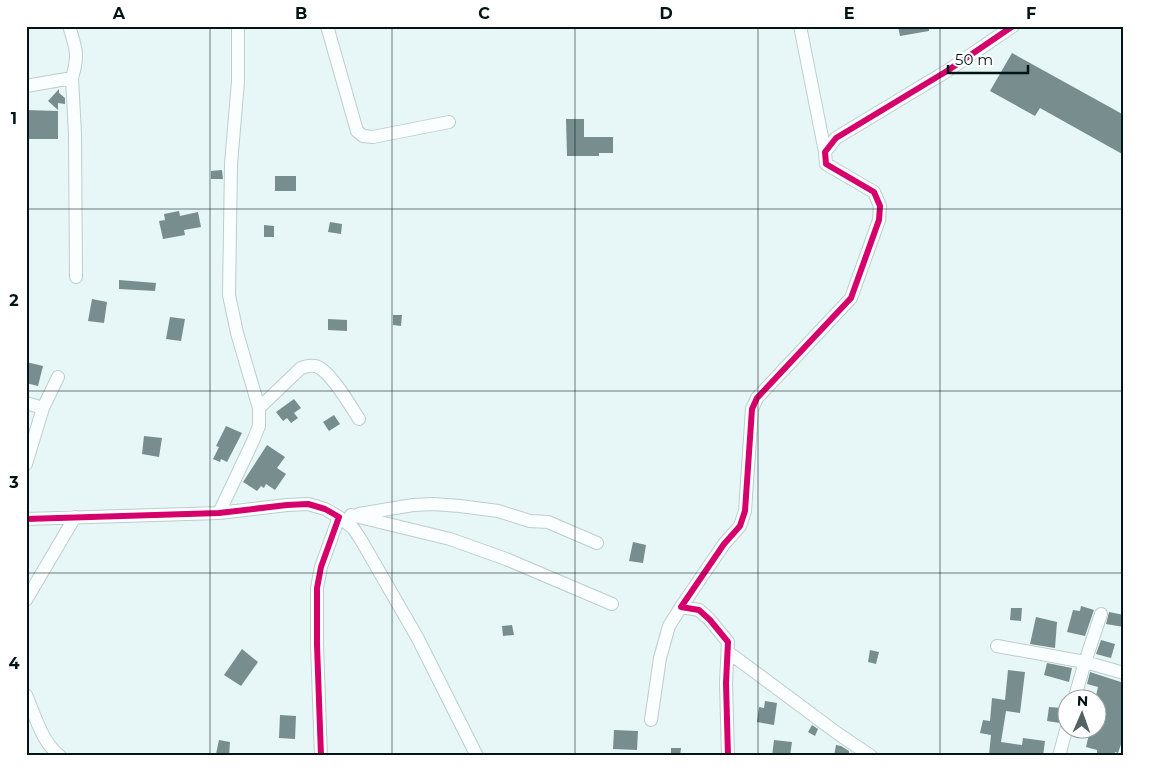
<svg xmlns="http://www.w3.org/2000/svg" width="1150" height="782" font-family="Montserrat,sans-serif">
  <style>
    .building { fill: #778d8e }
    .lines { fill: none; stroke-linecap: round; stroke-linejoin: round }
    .minor-casing { stroke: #bdcdcd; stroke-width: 14 }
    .minor { stroke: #fbfefe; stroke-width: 12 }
    .cycleway-casing { stroke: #fff; stroke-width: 9 }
    .cycleway { stroke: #d6006c; stroke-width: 6 }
    .grid { fill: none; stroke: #031415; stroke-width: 1; stroke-opacity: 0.55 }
    .neatline { fill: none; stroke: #031415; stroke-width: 2 }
    .grid-label { font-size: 16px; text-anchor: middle; font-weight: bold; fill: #031415 }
  </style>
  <rect width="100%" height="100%" fill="#e7f6f7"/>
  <path class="building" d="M898 26H929V31L900 36Z
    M1012 53 1124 115V155L1040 108 1035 116 990 91Z
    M59 89V93L65 98V104L58 103V110L48 101Z
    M26 110 58 111V139H26Z
    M566 119H584V137H613V153H599V156H567Z
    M222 170 223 179H211V171Z
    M275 176H296V191H275Z
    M179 211 180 216 198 212 201 227 184 230 185 235 163 239 159 221 165 220 164 214Z
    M330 222 342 224 341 234 328 232Z
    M264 225 274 226V237H264Z
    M119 280 156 283 155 291 119 289Z
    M92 299 107 302 104 323 88 321Z
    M393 315H402L401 326 393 325Z
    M170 317 185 319 181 341 166 339Z
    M328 319 347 320V331L328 330Z
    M26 362 43 366 38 386 26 383Z
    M294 399 301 408 294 413 298 418 291 423 287 418 283 421 276 412Z
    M334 415 340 424 329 431 323 422Z
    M226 426 242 433 227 462 221 459 220 462 213 459 219 447 216 446Z
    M144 436 162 438 159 457 142 454Z
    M267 445 285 457 277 468 286 474 275 490 266 484 264 488 261 486 257 491 243 482Z
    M633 542 646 545 643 563 629 561Z
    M1081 606 1094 610 1085 636 1067 632 1073 610 1080 611Z
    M1011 608H1022L1021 621 1010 620Z
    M1109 612 1124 615V627L1106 624Z
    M1036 617 1057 622 1055 648 1030 644Z
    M512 625 514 635 503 636 502 626Z
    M1101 640 1115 644 1111 658 1096 654Z
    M242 649 258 662 241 686 224 675Z
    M870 650 879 652 876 664 868 662Z
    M1047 663 1072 668 1069 682 1044 675Z
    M1008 670 1025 672 1020 713 1006 711 1001 742 1022 745 1023 738 1045 741 1043 756 989 755 991 735 980 733 983 720 990 721 992 698 1005 700Z
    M1090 672 1124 683V736L1118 753 1115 752V756L1097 754V750L1086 747 1090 730H1098V700H1095L1098 687 1087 684Z
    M765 701 777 703 774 725 757 722 759 707 764 708Z
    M1049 707 1062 708 1060 723 1047 721Z
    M280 715 296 716 295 739 279 738Z
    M812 725 818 729 815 736 808 732Z
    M614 730 638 731 637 750 613 749Z
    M219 740 230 742 229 756 216 754Z
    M774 740 792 742 790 756H772Z
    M836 745 841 746 849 751V756H834Z
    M671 748H681L680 756H671Z"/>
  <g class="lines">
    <g class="minor-casing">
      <path id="minor" d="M327 26 357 131 363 136 373 137 449 122
        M800 26 825 152
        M72 78 75 134 76 277
        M26 86 72 78C79 55 76 48 69 26
        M26 403 43 408
        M259 408 301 368C307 366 314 364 320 368 333 376 350 405 359 419
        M26 464 43 408 58 377
        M219 513 253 441 259 426V408L237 333 229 295 231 164 238 81V26
        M359 514 413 505 433 504 460 506 498 511 530 521 548 522 597 543
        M351 515 450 539 506 559 612 604
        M339 517 353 528 361 540 417 637 477 756
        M26 519 219 513 287 505 308 504 325 509 339 517 321 567 317 588V645L321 756
        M26 600 75 517
        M997 646 1085 662 1124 673
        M728 652 837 733 871 756
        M26 695C35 715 42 743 60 756
        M1074 700 1085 662 1101 614
        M651 720 660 658 669 626 681 607
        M728 756 726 683 728 642 710 620 699 610 681 607 724 544 740 526 745 511 752 409 757 398 851 298 879 220 880 206 874 192 826 164 825 152 836 138 947 71 1013 26
        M1059 756 1068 723"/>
    </g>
    <use href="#minor" class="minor"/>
    <g class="cycleway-casing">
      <path id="cycleway" d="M26 519 219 513 287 505 308 504 325 509 339 517 321 567 317 588V645L321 756
        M728 756 726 683 728 642 710 620 699 610 681 607 724 544 740 526 745 511 752 409 757 398 851 298 879 220 880 206 874 192 826 164 825 152 836 138 947 71 1013 26"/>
    </g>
    <use href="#cycleway" class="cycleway"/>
  </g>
  <path class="grid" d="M210 26V756M392 26V756M575 26V756M758 26V756M940 26V756M26 209H1124M26 391H1124M26 573H1124"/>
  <rect width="1150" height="782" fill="none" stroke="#ffffff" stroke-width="55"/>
  <g transform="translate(1082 714) rotate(2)"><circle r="24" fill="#ffffff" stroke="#9aa1a1"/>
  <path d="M0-4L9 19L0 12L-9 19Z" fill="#536364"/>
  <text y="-8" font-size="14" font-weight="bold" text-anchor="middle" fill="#031415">N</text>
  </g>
  <path d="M948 65v8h80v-8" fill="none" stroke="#031415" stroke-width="2.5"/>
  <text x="955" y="65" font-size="15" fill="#031415" stroke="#ffffff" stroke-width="4" paint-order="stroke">50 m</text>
  <rect x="28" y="28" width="1094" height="726" class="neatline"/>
  <g class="grid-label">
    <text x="119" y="19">A</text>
    <text x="301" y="19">B</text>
    <text x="484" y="19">C</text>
    <text x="666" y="19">D</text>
    <text x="849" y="19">E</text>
    <text x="1031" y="19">F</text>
    <text x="14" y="124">1</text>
    <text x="14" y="306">2</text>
    <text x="14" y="488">3</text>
    <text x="14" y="669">4</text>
  </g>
</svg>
